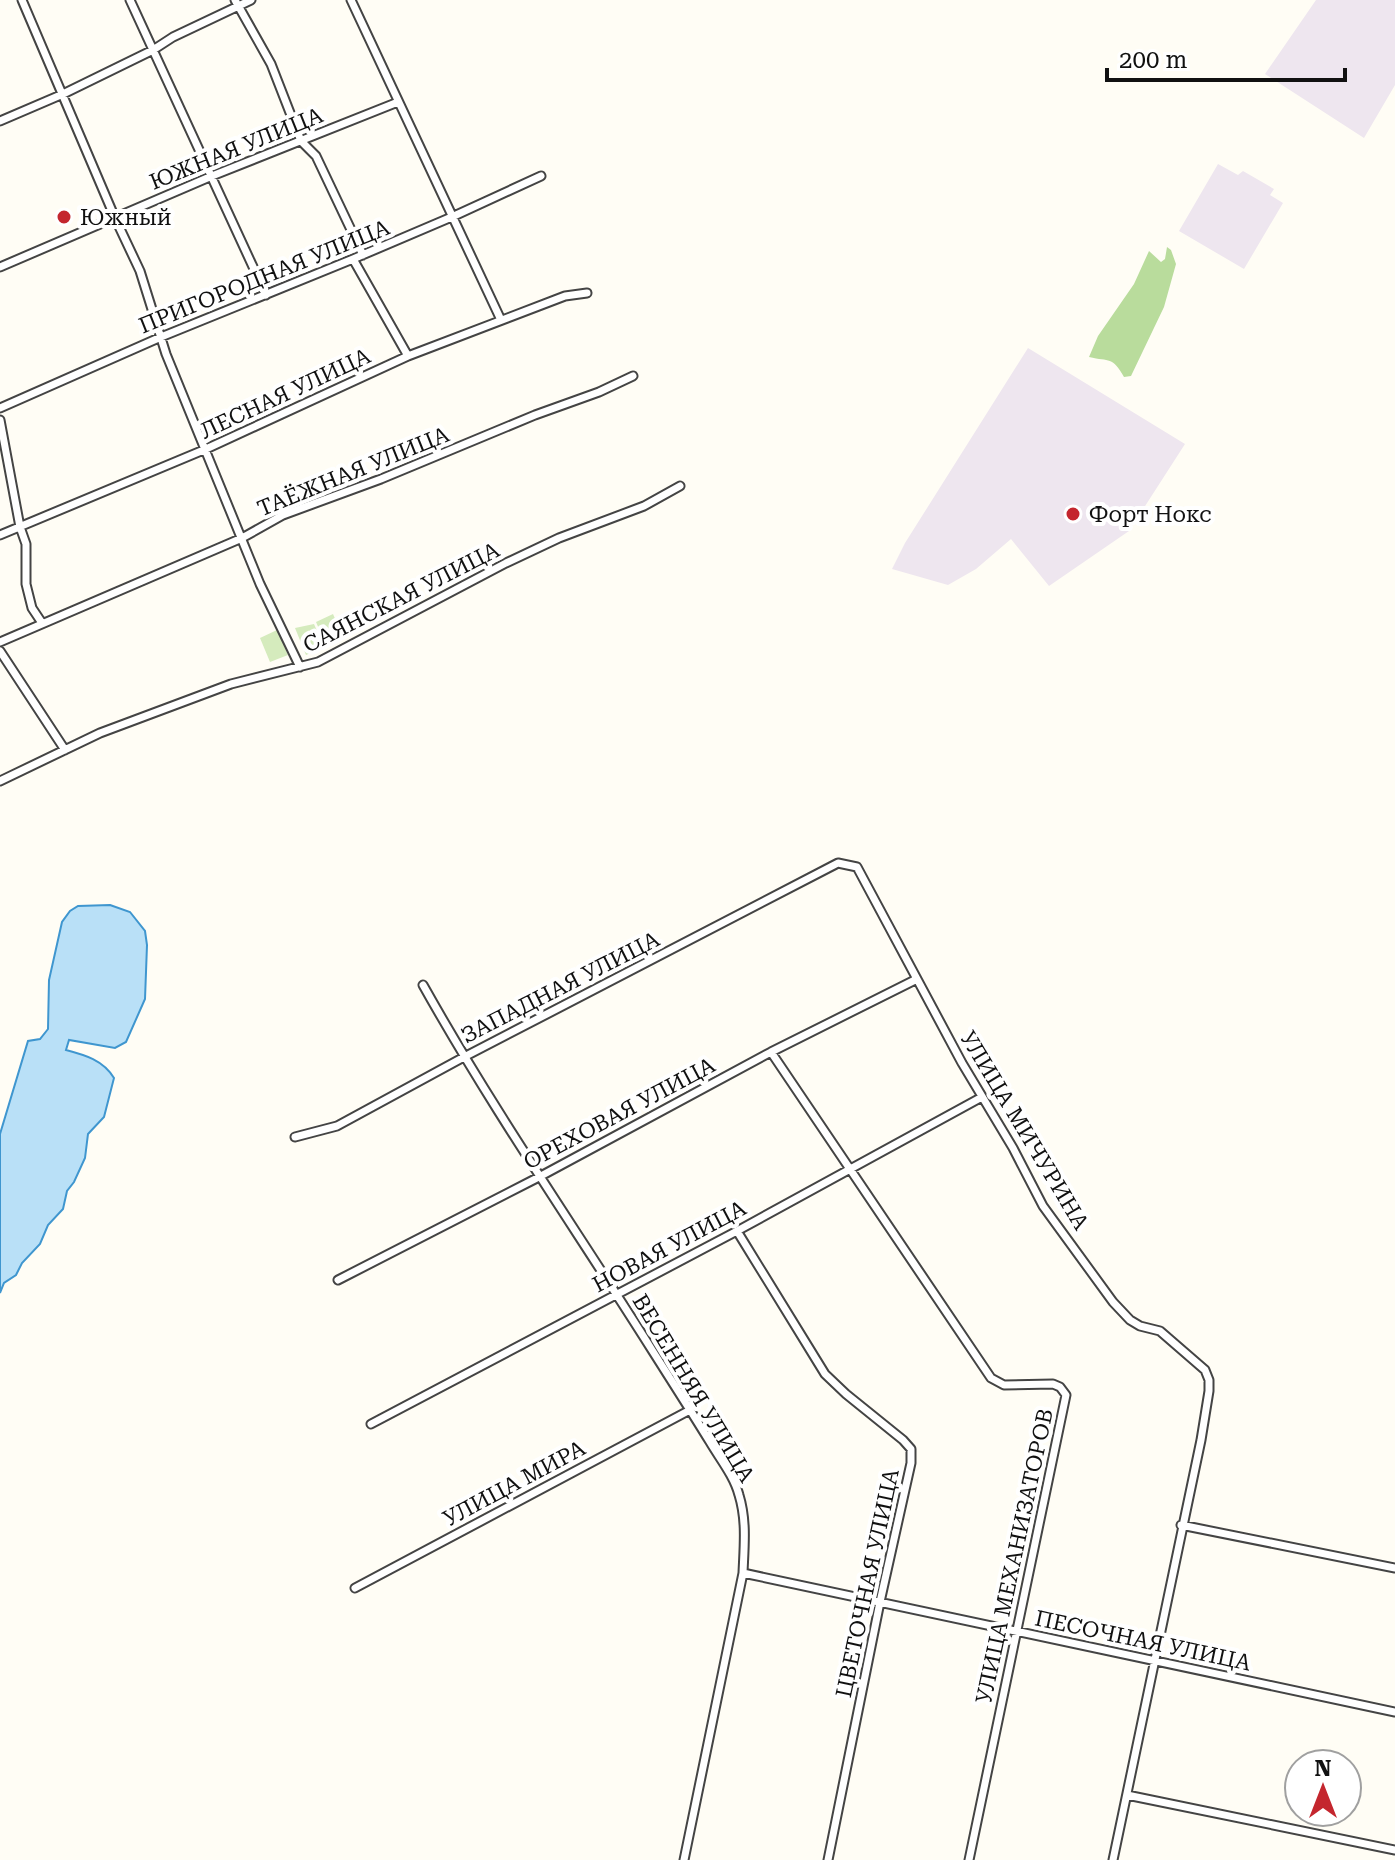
<svg xmlns="http://www.w3.org/2000/svg" width="1395" height="1860" font-family="'Roboto Serif',serif">
  <style>
    .industrial { fill: #eee6ef }
    .green { fill: #d5ebbd }
    .forest { fill: #b9dc9c }
    .water { fill: #b9e0f7; stroke: #3f96cf; stroke-width: 2 }
    .lines { fill: none; stroke-linecap: round; stroke-linejoin: round }
    .minor-casing { stroke: #444; stroke-width: 11 }
    .minor { stroke: #fff; stroke-width: 7 }
    .poi-dot { fill: #c4262e; stroke: #fff; stroke-width: 3 }
    .labels { text-anchor: middle; stroke-width: 8; stroke-linejoin: round; paint-order: stroke }
    .street-label { font-size: 22px; fill: #111; stroke: #fff }
    .poi-label { font-size: 22px; fill: #111; stroke: #fff; text-anchor: start }
  </style>
  <rect width="100%" height="100%" fill="#fffdf5"/>
  <path class="industrial" d="M1316 0H1395V85L1364 138 1265 74Z
    M1218 164 1238 175 1243 171 1274 189 1270 195 1283 203 1244 269 1179 231Z
    M1028 348 1185 444 1129 531 1049 586 1011 539 976 569 948 585 892 569 905 543Z"/>
  <path class="green" d="M333 614 343 637 326 645 316 622Z
    M314 624 324 647 306 655 295 628Z
    M277 630 288 655 270 662 260 638Z"/>
  <path class="forest" d="M1167 247 1171 250 1176 264 1164 307 1131 376 1124 377C1112 356 1110 362 1089 357L1098 336 1134 284 1149 251 1161 262 1165 259Z"/>
  <path class="water" d="M110 905 130 912 145 931 147 945 145 999 126 1042 115 1048 69 1040 66 1050C85 1055 103 1060 114 1078L104 1117 88 1134 85 1158 74 1182 67 1191 63 1209 48 1225 40 1244 22 1263 16 1275 4 1283 0 1293V1134L28 1041 40 1039 48 1029 49 980 62 922 70 911 78 906Z"/>
  <g class="lines">
    <g class="minor-casing">
      <path id="minor" d="M22 0 115 218 140 271 166 354 260 584 300 667
        M130 0 266 295
        M235 0 271 64 301 141 316 156 363 255
        M351 0 501 320
        M0 121 63 94 153 50 173 37 251 0
        M353 259 408 356
        M0 267 212 176 398 102
        M0 408 161 337 353 259 454 216 541 176
        M0 420 20 527 26 544V584L32 608 42 623
        M0 535 206 449 408 356 565 296 587 293
        M0 642 242 538 283 515 381 479 535 415 599 392 633 376
        M0 651 65 750
        M0 781 100 733 231 684 318 662 506 563 559 538 644 506 680 486
        M423 985C493 1110 575 1228 652 1350 671 1380 691 1411 710 1442 720 1459 734 1476 739 1495 747 1521 744 1547 743 1573L684 1860
        M771 1052 991 1378 1004 1385 1053 1384 1060 1387 1066 1395 969 1860
        M295 1137 337 1126 464 1057 838 863 857 867 962 1063 1013 1148 1043 1206 1113 1302 1130 1320 1140 1326 1160 1331 1205 1370 1209 1380V1391L1201 1440 1113 1860
        M737 1231 825 1374 846 1394 903 1440 911 1449V1463L880 1602 828 1860
        M338 1280 539 1177 771 1052 917 979
        M371 1424 737 1231 982 1097
        M1181 1525 1395 1568
        M743 1573 1395 1712
        M355 1588 690 1410
        M1127 1795 1395 1850"/>
    </g>
    <use href="#minor" class="minor"/>
  </g>
  <g class="poi-dot">
    <circle cx="64" cy="217" r="8"/>
    <circle cx="1073" cy="514" r="8"/>
  </g>
  <g class="labels">
    <g class="street-label">
      <text transform="translate(236 148) rotate(-22)" y="8">ЮЖНАЯ УЛИЦА</text>
      <text transform="translate(264 276) rotate(-22)" y="8">ПРИГОРОДНАЯ УЛИЦА</text>
      <text transform="translate(285 393) rotate(-25)" y="8">ЛЕСНАЯ УЛИЦА</text>
      <text transform="translate(353 471) rotate(-22)" y="8">ТАЁЖНАЯ УЛИЦА</text>
      <text transform="translate(401 597) rotate(-27)" y="8">САЯНСКАЯ УЛИЦА</text>
      <text transform="translate(560 987) rotate(-27)" y="8">ЗАПАДНАЯ УЛИЦА</text>
      <text transform="translate(619 1113) rotate(-28)" y="8">ОРЕХОВАЯ УЛИЦА</text>
      <text transform="translate(1025 1130) rotate(59)" y="8">УЛИЦА МИЧУРИНА</text>
      <text transform="translate(669 1246) rotate(-28)" y="8">НОВАЯ УЛИЦА</text>
      <text transform="translate(694 1388) rotate(59)" y="8">ВЕСЕННЯЯ УЛИЦА</text>
      <text transform="translate(514 1483) rotate(-28)" y="8">УЛИЦА МИРА</text>
      <text transform="translate(1014 1556) rotate(-78)" y="8">УЛИЦА МЕХАНИЗАТОРОВ</text>
      <text transform="translate(867 1583) rotate(-78)" y="8">ЦВЕТОЧНАЯ УЛИЦА</text>
      <text transform="translate(1143 1640) rotate(12)" y="8">ПЕСОЧНАЯ УЛИЦА</text>
    </g>
    <g class="poi-label">
      <text x="80" y="225">Южный</text>
      <text x="1089" y="522">Форт Нокс</text>
    </g>
  </g>
  <g transform="translate(1323 1788)"><circle r="38" fill="#ffffff" stroke="#a0a0a0" stroke-width="2"/>
  <path d="M0-6L14 30L0 20L-14 30Z" fill="#c4262e"/>
  <text y="-12" font-size="22" font-weight="bold" text-anchor="middle" fill="#111111">N</text>
  </g>
  <path d="M1107 68v12h238v-12" fill="none" stroke="#111111" stroke-width="4"/>
  <text x="1119" y="68" font-size="24" fill="#111111" stroke="#ffffff" stroke-width="6" paint-order="stroke">200 m</text>
</svg>
